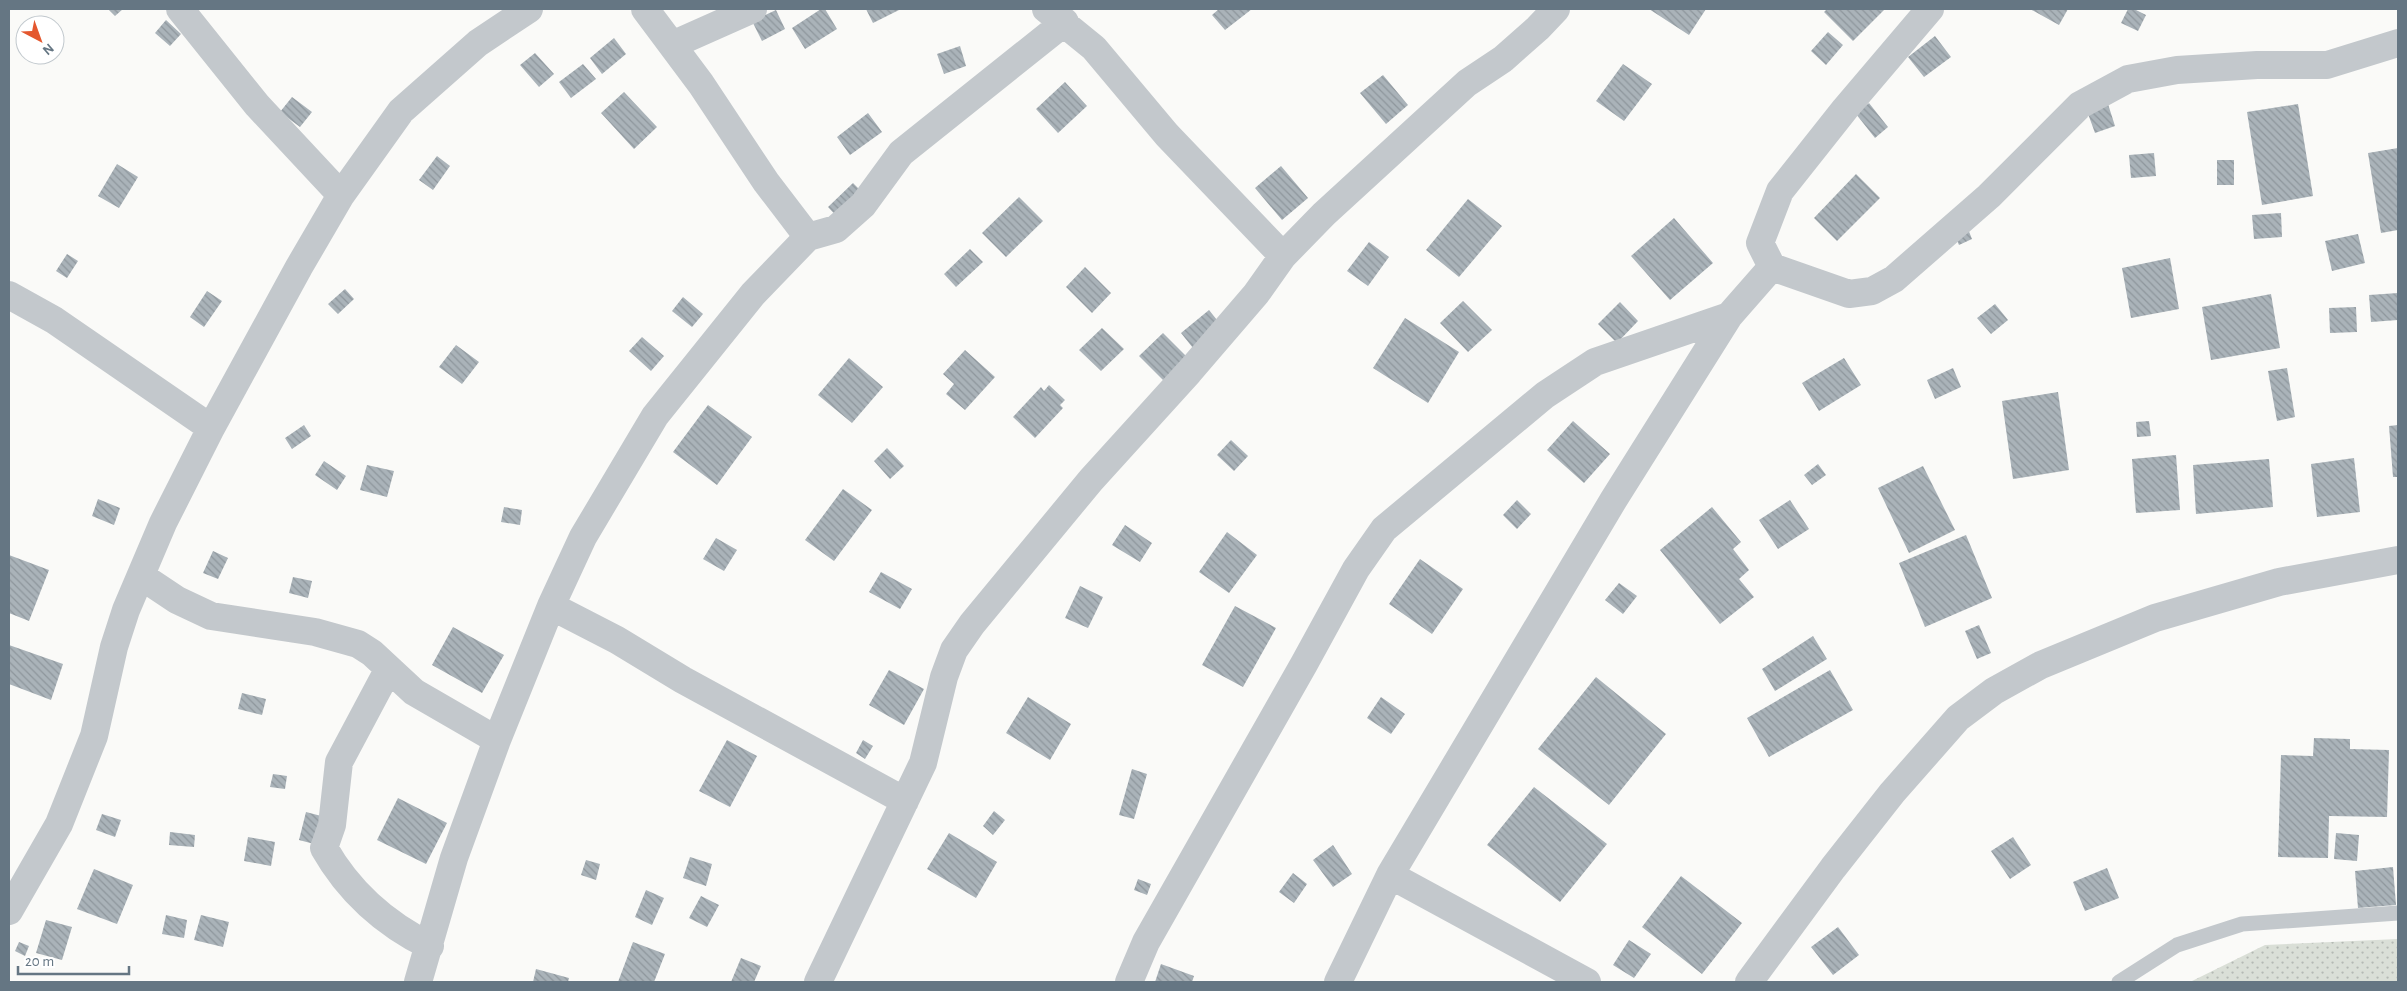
<svg xmlns="http://www.w3.org/2000/svg" width="2407" height="991" font-family="'Alegreya Sans',sans-serif">
  <style>
    .park { fill: url(#park-dots) }
    .building { fill: url(#building-back-hatch) }
    .lines { fill: none; stroke-linecap: round; stroke-linejoin: round }
    .service { stroke: #c3c8cc; stroke-width: 15 }
    .minor { stroke: #c3c8cc; stroke-width: 28 }
  </style>
  <defs>
    <pattern id="park-dots" width="8" height="8" patternUnits="userSpaceOnUse" patternTransform="scale(1.25)"><rect width="8" height="8" fill="#dadfd7"/><path d="M2 2h.1M6 6h.1" fill="none" stroke="#b4b9b4" stroke-width="1.8" stroke-linecap="round"/></pattern>
    <pattern id="building-back-hatch" width="6" height="6" patternUnits="userSpaceOnUse" patternTransform="scale(1.25)"><rect width="6" height="6" fill="#aab3b9"/><path d="M-1 5l2 2M0 0l6 6M5-1l2 2" fill="none" stroke="#8e969c"/></pattern>
  </defs>
  <rect width="100%" height="100%" fill="#fafaf8"/>
  <path class="park" d="M2398 939V982H2190L2265 945Z"/>
  <path class="building" d="M108 9H123L115 16Z
    M821 9H825L837 29 805 49 792 28Z
    M866 9H901L873 23Z
    M1219 9H1252L1225 30 1212 15Z
    M1649 9H1706L1689 35Z
    M1827 9H1885L1853 41 1824 12Z
    M2030 9H2068L2059 25Z
    M2128 9H2134L2146 15 2138 31 2121 23Z
    M776 10 785 29 762 41 752 21Z
    M166 20 181 34 170 46 155 33Z
    M1828 32 1843 45 1826 65 1811 51Z
    M1935 36 1951 57 1924 77 1908 57Z
    M614 38 626 54 602 74 590 58Z
    M960 46 966 66 944 74 937 54Z
    M535 53 554 74 539 87 520 65Z
    M583 64 596 79 571 98 559 82Z
    M1623 64 1652 84 1624 121 1596 101Z
    M1383 75 1408 105 1386 124 1360 93Z
    M1065 82 1087 106 1058 133 1036 109Z
    M624 92 657 127 634 149 601 113Z
    M292 97 312 112 300 127 280 112Z
    M1869 103 1888 127 1875 138 1856 114Z
    M2108 104 2115 126 2095 133 2087 111Z
    M2298 104 2313 196 2262 205 2247 112Z
    M868 113 882 132 850 155 837 137Z
    M2398 148V230L2381 233 2368 153Z
    M2154 153 2156 176 2131 178 2129 155Z
    M437 156 450 166 433 190 419 180Z
    M2217 160H2234V185H2217Z
    M117 164 138 177 119 208 98 196Z
    M1281 166 1308 198 1282 220 1255 188Z
    M1856 174 1880 198 1837 241 1814 218Z
    M853 183 867 197 841 221 828 207Z
    M1019 197 1043 221 1006 257 982 233Z
    M1468 199 1502 226 1459 277 1426 250Z
    M2281 213 2282 237 2254 239 2252 215Z
    M1674 218 1713 263 1670 300 1631 256Z
    M1968 229 1972 239 1959 245 1955 236Z
    M2358 234 2365 263 2332 271 2325 241Z
    M1369 242 1389 257 1368 286 1347 271Z
    M970 249 983 262 956 287 944 274Z
    M67 254 78 261 67 278 56 271Z
    M2170 258 2179 309 2131 318 2122 268Z
    M1085 267 1111 293 1092 313 1066 287Z
    M345 289 354 299 338 314 328 304Z
    M207 291 222 301 204 327 190 317Z
    M2398 293V320L2371 322 2369 295Z
    M2271 294 2280 348 2211 360 2202 307Z
    M683 297 703 314 692 327 672 311Z
    M1463 301 1492 330 1468 352 1440 323Z
    M1620 302 1638 321 1617 343 1598 324Z
    M1995 304 2008 320 1991 334 1977 318Z
    M2356 307 2357 332 2330 333 2329 308Z
    M1209 310 1221 325 1193 348 1181 333Z
    M1405 318 1459 352 1428 403 1373 368Z
    M1102 328 1124 349 1101 371 1079 350Z
    M1163 333 1188 358 1164 381 1139 356Z
    M642 337 664 356 651 371 629 351Z
    M456 345 479 362 462 384 439 367Z
    M965 350 995 377 965 410 946 394 954 384 943 374Z
    M849 358 883 387 852 423 818 395Z
    M1844 358 1861 385 1819 411 1802 383Z
    M1953 368 1961 387 1935 399 1927 380Z
    M2287 368 2295 417 2277 421 2268 371Z
    M1049 385 1065 400 1060 405 1063 408 1035 438 1013 417 1041 387 1044 391Z
    M2058 392 2069 470 2013 479 2002 401Z
    M708 405 752 437 717 485 673 452Z
    M1573 421 1610 454 1584 483 1547 450Z
    M2149 421 2151 436 2137 437 2136 422Z
    M304 425 311 436 292 449 285 438Z
    M2398 425V477H2393L2389 426Z
    M1231 440 1248 456 1234 471 1217 455Z
    M887 448 904 466 890 479 874 461Z
    M2176 455 2180 510 2136 513 2132 459Z
    M2354 458 2360 512 2317 517 2311 464Z
    M2269 459 2273 507 2196 514 2193 465Z
    M324 461 346 476 337 490 315 475Z
    M1818 464 1826 475 1812 485 1804 475Z
    M367 465 394 471 387 497 360 490Z
    M1923 466 1955 530 1909 553 1878 488Z
    M843 489 872 510 834 561 805 540Z
    M98 499 120 508 114 525 92 516Z
    M1517 500 1531 514 1517 529 1503 515Z
    M1790 500 1809 529 1778 549 1759 520Z
    M504 507 522 510 520 525 501 522Z
    M1712 507 1741 542 1733 549 1749 570 1739 579 1754 597 1720 624 1660 550Z
    M1125 525 1152 543 1140 562 1112 545Z
    M1227 532 1257 555 1229 593 1199 572Z
    M1966 535 1992 598 1925 627 1899 563Z
    M716 538 737 550 724 571 703 559Z
    M213 551 228 558 218 579 203 573Z
    M9 555 49 570 29 621 9 613Z
    M1420 559 1463 589 1432 634 1389 604Z
    M881 572 912 589 900 609 869 592Z
    M293 577 312 581 308 598 289 593Z
    M1619 583 1637 596 1623 614 1605 600Z
    M1080 586 1103 597 1088 628 1065 618Z
    M1235 606 1276 628 1243 687 1202 665Z
    M1979 625 1991 653 1977 659 1965 631Z
    M453 627 504 655 482 693 432 665Z
    M1813 636 1827 659 1775 691 1762 669Z
    M9 645 63 664 51 700 9 684Z
    M889 670 924 689 904 725 869 705Z
    M1830 670 1853 710 1769 757 1747 718Z
    M1596 677 1666 734 1609 805 1538 749Z
    M242 693 266 699 262 715 238 709Z
    M1028 697 1071 724 1050 760 1006 733Z
    M1381 697 1405 714 1391 734 1367 718Z
    M2314 738 2350 739V749L2389 750 2387 817 2329 816 2328 858 2278 857 2281 755 2313 756Z
    M727 740 757 756 730 807 699 791Z
    M863 740 873 746 865 759 856 753Z
    M1132 769 1147 774 1134 819 1119 815Z
    M273 774 287 776 285 789 270 787Z
    M1534 787 1607 844 1560 902 1487 845Z
    M398 798 447 823 426 864 377 840Z
    M994 811 1005 820 993 835 983 826Z
    M306 812 325 817 318 845 299 840Z
    M102 814 121 820 115 837 96 830Z
    M170 832 195 835 194 847 169 845Z
    M949 833 997 862 976 898 927 869Z
    M2336 833 2359 835 2357 861 2334 859Z
    M248 837 275 842 271 866 244 861Z
    M2013 837 2031 865 2010 879 1991 851Z
    M1333 845 1352 874 1333 887 1313 860Z
    M690 857 712 864 706 886 683 878Z
    M586 860 600 864 596 880 581 875Z
    M2393 867 2396 905 2358 908 2355 871Z
    M2107 868 2119 898 2085 911 2073 882Z
    M94 869 133 885 117 924 77 909Z
    M1293 873 1307 884 1294 903 1279 892Z
    M1681 876 1742 923 1702 974 1642 927Z
    M1138 879 1151 884 1147 895 1134 890Z
    M646 890 664 898 652 925 635 917Z
    M701 896 719 905 707 927 689 918Z
    M166 915 187 920 184 938 162 934Z
    M201 915 229 922 223 947 194 940Z
    M46 920 72 927 62 960 36 953Z
    M1838 927 1859 955 1833 975 1811 947Z
    M1629 940 1651 954 1634 978 1613 965Z
    M19 942 29 946 25 956 15 951Z
    M633 942 665 954 654 982H618Z
    M741 958 761 966 754 982H731Z
    M1161 964 1194 976 1192 982H1155Z
    M536 969 569 978 568 982H533Z"/>
  <g class="lines">
    <path class="service" d="M2119 982 2177 945 2242 924 2398 913"/>
    <path class="minor" d="M180 9 257 105 341 195
      M645 9 701 84 766 182 808 237
      M1046 9 1094 48 1167 135 1283 256
      M1930 9 1845 109 1780 191 1760 243 1772 267 1849 294 1872 291 1894 279 1989 196 2080 105 2128 79 2177 70 2257 65H2327L2398 43
      M672 45 753 9
      M9 295 54 320 211 428
      M141 576 177 600 211 616 315 632 358 644 372 653 414 692 497 740
      M551 606 617 640 683 680 905 801
      M388 670 339 762 332 825 324 848C349 892 385 924 430 946
      M1390 875 1587 982
      M9 911 59 824 94 736 114 647 126 610 163 523 211 428 299 267 341 195 401 111 478 43 529 9
      M418 982 454 858 497 740 551 606 583 537 655 416 753 294 808 237 836 229 863 205 901 153 1065 22
      M818 982 923 763 944 677 954 650 972 624 1091 480 1189 372 1256 294 1283 256 1324 214 1467 83 1503 59 1538 28 1556 9
      M1129 982 1146 942 1304 664 1356 569 1384 529 1545 395 1595 362 1729 316
      M1338 982 1390 875 1614 499 1729 316 1772 267
      M1749 982 1833 868 1892 793 1958 718 1994 691 2041 665 2155 618 2279 582 2398 560"/>
  </g>
  <rect width="2407" height="991" fill="none" stroke="#657683" stroke-width="20"/>
  <g transform="translate(40 40) rotate(139)"><circle r="24" fill="#ffffff" stroke="#c1c8cd"/>
  <path d="M0-4L9 19L0 12L-9 19Z" fill="#e4572e"/>
  <text y="-8" font-size="14" font-weight="bold" text-anchor="middle" fill="#657683">N</text>
  </g>
  <path d="M18 966v8h111v-8" fill="none" stroke="#657683" stroke-width="2.5"/>
  <text x="25" y="966" font-size="15" fill="#657683" stroke="#ffffff" stroke-width="4" paint-order="stroke">20 m</text>
</svg>
